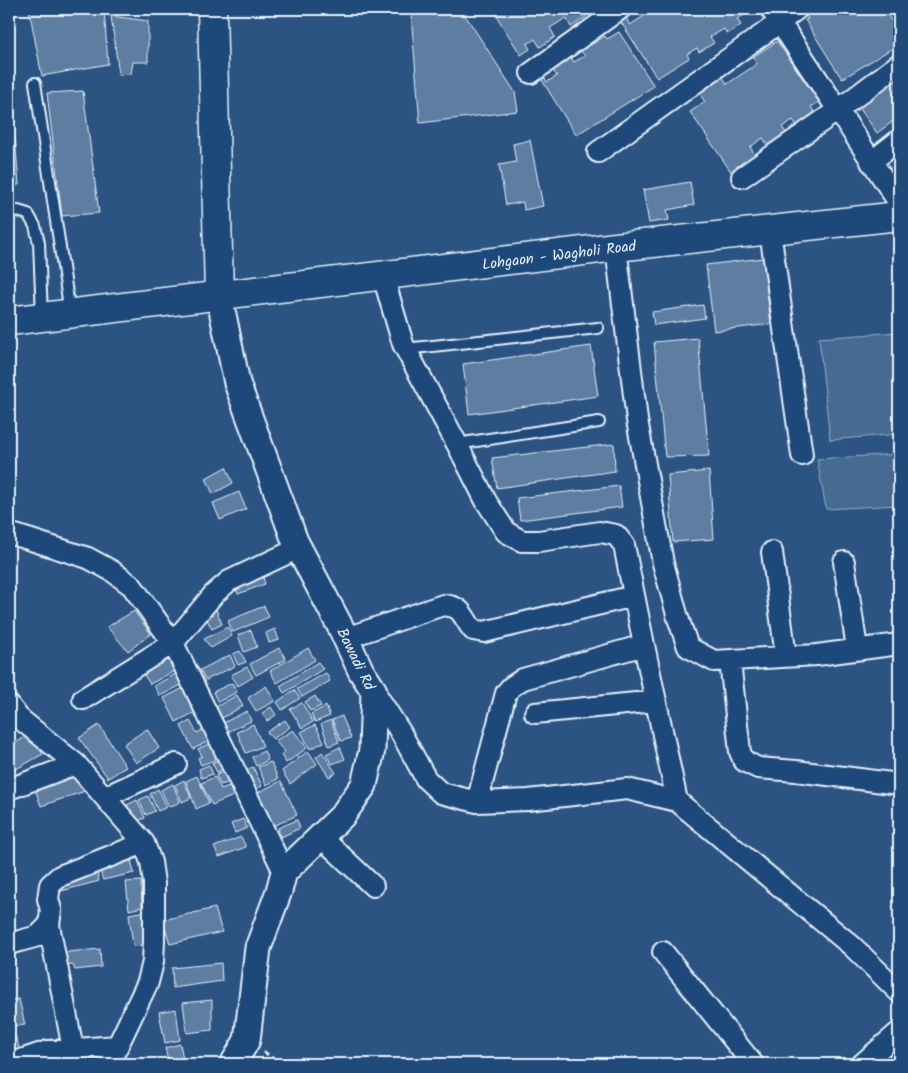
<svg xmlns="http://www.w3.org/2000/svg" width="908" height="1073" font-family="Kalam,sans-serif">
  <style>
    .green { fill: #476b93; stroke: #98aec6 }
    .building { fill: #5d7da1; stroke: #e8f1f8 }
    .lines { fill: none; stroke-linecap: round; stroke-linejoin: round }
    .service-casing { stroke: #e8f1f8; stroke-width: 14 }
    .minor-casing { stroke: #e8f1f8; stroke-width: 24 }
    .tertiary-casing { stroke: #e8f1f8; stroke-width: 29 }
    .primary-casing { stroke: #e8f1f8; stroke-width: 31 }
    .path { stroke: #e8f1f8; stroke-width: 3; stroke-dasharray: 5 4; stroke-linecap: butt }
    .service { stroke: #1f4a7a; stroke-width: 10 }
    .minor { stroke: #1f4a7a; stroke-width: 20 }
    .tertiary { stroke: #1f4a7a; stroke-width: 25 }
    .primary { stroke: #1f4a7a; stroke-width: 28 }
    .labels { text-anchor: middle; stroke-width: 4; stroke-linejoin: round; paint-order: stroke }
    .street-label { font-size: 15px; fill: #e8f1f8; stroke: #1f4a7a }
  </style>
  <rect width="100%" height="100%" fill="#2b5482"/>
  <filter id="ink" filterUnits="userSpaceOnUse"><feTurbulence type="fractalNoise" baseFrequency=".02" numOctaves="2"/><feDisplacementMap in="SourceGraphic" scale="10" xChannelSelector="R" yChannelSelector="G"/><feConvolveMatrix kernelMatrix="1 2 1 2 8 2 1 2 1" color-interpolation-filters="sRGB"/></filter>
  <g filter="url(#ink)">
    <path class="green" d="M899 332V434L830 440 819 338Z
      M899 454V505L826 509 817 459Z"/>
    <path class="building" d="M29 9H104L108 64 42 76Z
      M434 9H456L467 18 515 92 518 111 420 123 411 14Z
      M492 9H581L586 17 571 27 566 18 550 28 555 37 540 47 535 39 527 44 530 49 521 55Z
      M641 9H740L744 15 737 19 741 25 727 34 724 29 710 37 714 43 699 52 697 48 687 54 689 58 657 78 621 22 626 18 630 25 644 16 640 10Z
      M804 9H884L899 33V44L842 79 805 20 808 19 802 10Z
      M111 16 148 21V62H133L131 74 119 75Z
      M619 32 654 86 576 135 540 77 543 75 547 82 557 76 552 69 571 57 574 62 585 56 581 51 605 36 607 39Z
      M777 41 819 102 811 107 817 116 799 128 793 120 782 127 789 137 771 150 763 138 750 147 758 159 734 176 690 112 705 102 699 93 723 77 727 84 757 64 753 57Z
      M9 65 14 112H9Z
      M899 77V117L877 133 858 106Z
      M83 91 99 213 62 216 47 93Z
      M9 124H14L19 185H9Z
      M530 140 543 206 524 210 523 202 506 205 499 165 516 162 513 144Z
      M690 182 694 205 667 210 669 220 649 223 643 190Z
      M9 215H12L13 239H9Z
      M763 258 771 324 714 331 706 265Z
      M703 305 705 318 654 325 652 312Z
      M698 338 709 456 665 457 654 342Z
      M591 346 598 396 469 414 463 364Z
      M614 444 615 471 497 488 492 458Z
      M226 467 233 483 213 494 206 478Z
      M709 471 714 539 673 542 668 475Z
      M619 486 622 507 520 520 517 498Z
      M239 492 246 509 220 520 213 503Z
      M261 571 265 584 238 594 233 582Z
      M264 606 269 617 233 632 228 621Z
      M215 607 222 624 212 629 203 612Z
      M134 611 151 634 128 651 107 627Z
      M228 627 232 636 211 648 204 639Z
      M275 629 279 640 269 643 266 633Z
      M251 630 257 647 244 652 238 635Z
      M279 648 286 659 256 675 250 664Z
      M308 648 315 660 277 683 270 671Z
      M240 651 246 662 238 665 233 654Z
      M173 655 180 668 150 684 143 673Z
      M230 655 235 666 206 680 200 670Z
      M318 662 323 669 284 693 280 686Z
      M247 667 253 677 238 686 231 675Z
      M181 671 187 682 160 696 154 686Z
      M326 673 330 681 302 697 297 689Z
      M232 683 237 692 218 702 213 692Z
      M189 685 201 709 176 722 164 698Z
      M266 686 275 701 256 711 248 698Z
      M294 690 300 698 282 710 277 702Z
      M237 695 243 706 222 718 216 707Z
      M315 696 321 706 310 711 305 702Z
      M302 703 313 722 302 728 290 709Z
      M326 706 330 716 315 722 311 714Z
      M271 707 276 715 267 721 262 713Z
      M247 711 251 721 225 733 221 724Z
      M342 716 351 738 341 741 332 720Z
      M285 720 290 727 273 739 267 732Z
      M331 720 339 742 329 746 321 724Z
      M190 721 197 733 208 727 213 739 193 749 181 726Z
      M253 724 263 746 246 753 237 732Z
      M99 725 126 767 108 778 79 738Z
      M315 725 324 742 310 749 301 732Z
      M147 729 159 748 136 763 124 744Z
      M293 730 307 748 286 763 281 755 285 752 275 741Z
      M30 734 43 754 9 773V747Z
      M215 741 221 755 215 757V760L201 765 198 758 202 756 198 749Z
      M340 747 345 759 332 764 326 754Z
      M264 751 268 760 256 766 252 757Z
      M308 751 317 764 290 784 282 771Z
      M322 752 336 773 329 777 316 757Z
      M223 758 228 767 217 772 212 763Z
      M271 762 278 779 266 785 258 767Z
      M209 765 213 774 201 778 199 769Z
      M253 767 262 786 251 792 241 772Z
      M228 770 230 782 221 785 216 775Z
      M80 774 88 790 41 806 35 789Z
      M197 776 209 803 196 809 186 781Z
      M215 777 221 789 229 786 233 796 212 805 201 783Z
      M184 780 191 798 182 802 175 785Z
      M281 781 297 815 269 828 253 795Z
      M173 784 180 802 169 807 161 790Z
      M158 789 167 807 158 811 150 794Z
      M148 796 155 811 146 815 139 800Z
      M137 800 145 818 135 822 127 805Z
      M243 819 247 828 235 833 231 824Z
      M297 820 300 828 281 837 278 828Z
      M241 837 246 847 219 857 214 847Z
      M129 852 134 873 103 880 98 864Z
      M96 868 99 881 58 892 55 883Z
      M141 881 142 907 129 910 126 882Z
      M215 908 222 932 170 944 163 920Z
      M147 911 149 945 133 946 129 914Z
      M100 949 101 967 75 970 73 965 59 966 57 953Z
      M221 963 222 981 173 988 172 968Z
      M19 999 25 1025 15 1026 9 1000Z
      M212 1000V1030L187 1033 183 1003Z
      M176 1009 180 1040 165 1043 159 1012Z
      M15 1036 20 1050 11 1053 9 1047V1038Z
      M180 1044 184 1064H169L165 1048Z"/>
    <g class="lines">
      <g class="service-casing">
        <path id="service" d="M35 83 70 313
          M9 211H18L28 214 35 226 39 243 42 316
          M405 349 598 328
          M457 444 599 422"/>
      </g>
      <g class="minor-casing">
        <path id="minor" d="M899 64 838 110 899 203
          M531 73 620 9
          M598 152 780 22 797 9
          M871 162 899 140
          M742 177 838 110 771 9
          M770 231 802 455
          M616 247 637 420 663 563 678 618 688 647 714 661 817 655 899 644
          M383 276 403 344 457 444 486 501 506 532 522 541H539L600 532 616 535 624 545 644 645 677 801
          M9 533 88 558 112 571 132 586 173 643 284 872
          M772 552 786 657
          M844 562 857 649
          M346 638 443 605C464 607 461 615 473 630L484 632 634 596
          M730 661 740 752 744 761 758 768 796 771 899 784
          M374 691 401 733 426 779 441 793 477 802 528 800 627 789 677 801 852 946 899 992
          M83 699 173 643 214 594 229 581 299 548
          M9 705 19 718 76 764 144 843 151 862 154 883V941L153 962 148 982 109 1064
          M535 713 656 701
          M9 789 76 764
          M105 797 176 764
          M477 802 506 693 511 687 523 679 644 645
          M321 837 373 886
          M49 925 73 1049
          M9 944 38 936 49 925 51 910 48 899 50 885 60 876 144 843
          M663 952 753 1064
          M9 1064 48 1051 118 1046
          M862 1064 899 1032"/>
      </g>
      <g class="tertiary-casing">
        <path id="tertiary" d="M219 295 237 383 295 541 341 628 361 671 374 691 372 750 364 785 342 816 284 872 279 891 258 948 247 1040 233 1064"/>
      </g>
      <g class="primary-casing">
        <path id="primary" d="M212 9 219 295
          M9 321 616 247 899 216"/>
      </g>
      <path class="path" d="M264 1052 282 1064"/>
      <use href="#service" class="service"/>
      <use href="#minor" class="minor"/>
      <use href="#tertiary" class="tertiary"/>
      <use href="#primary" class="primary"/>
    </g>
  </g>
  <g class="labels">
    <g class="street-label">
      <text transform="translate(559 255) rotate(-7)" y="5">Lohgaon - Wagholi Road</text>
      <text transform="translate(356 659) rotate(64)" y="5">Bawadi Rd</text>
    </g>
  </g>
  <rect width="908" height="1073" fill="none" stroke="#1f4a7a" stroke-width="30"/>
  <rect x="15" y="15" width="878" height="1043" fill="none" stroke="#e8f1f8" stroke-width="2" filter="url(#ink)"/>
</svg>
